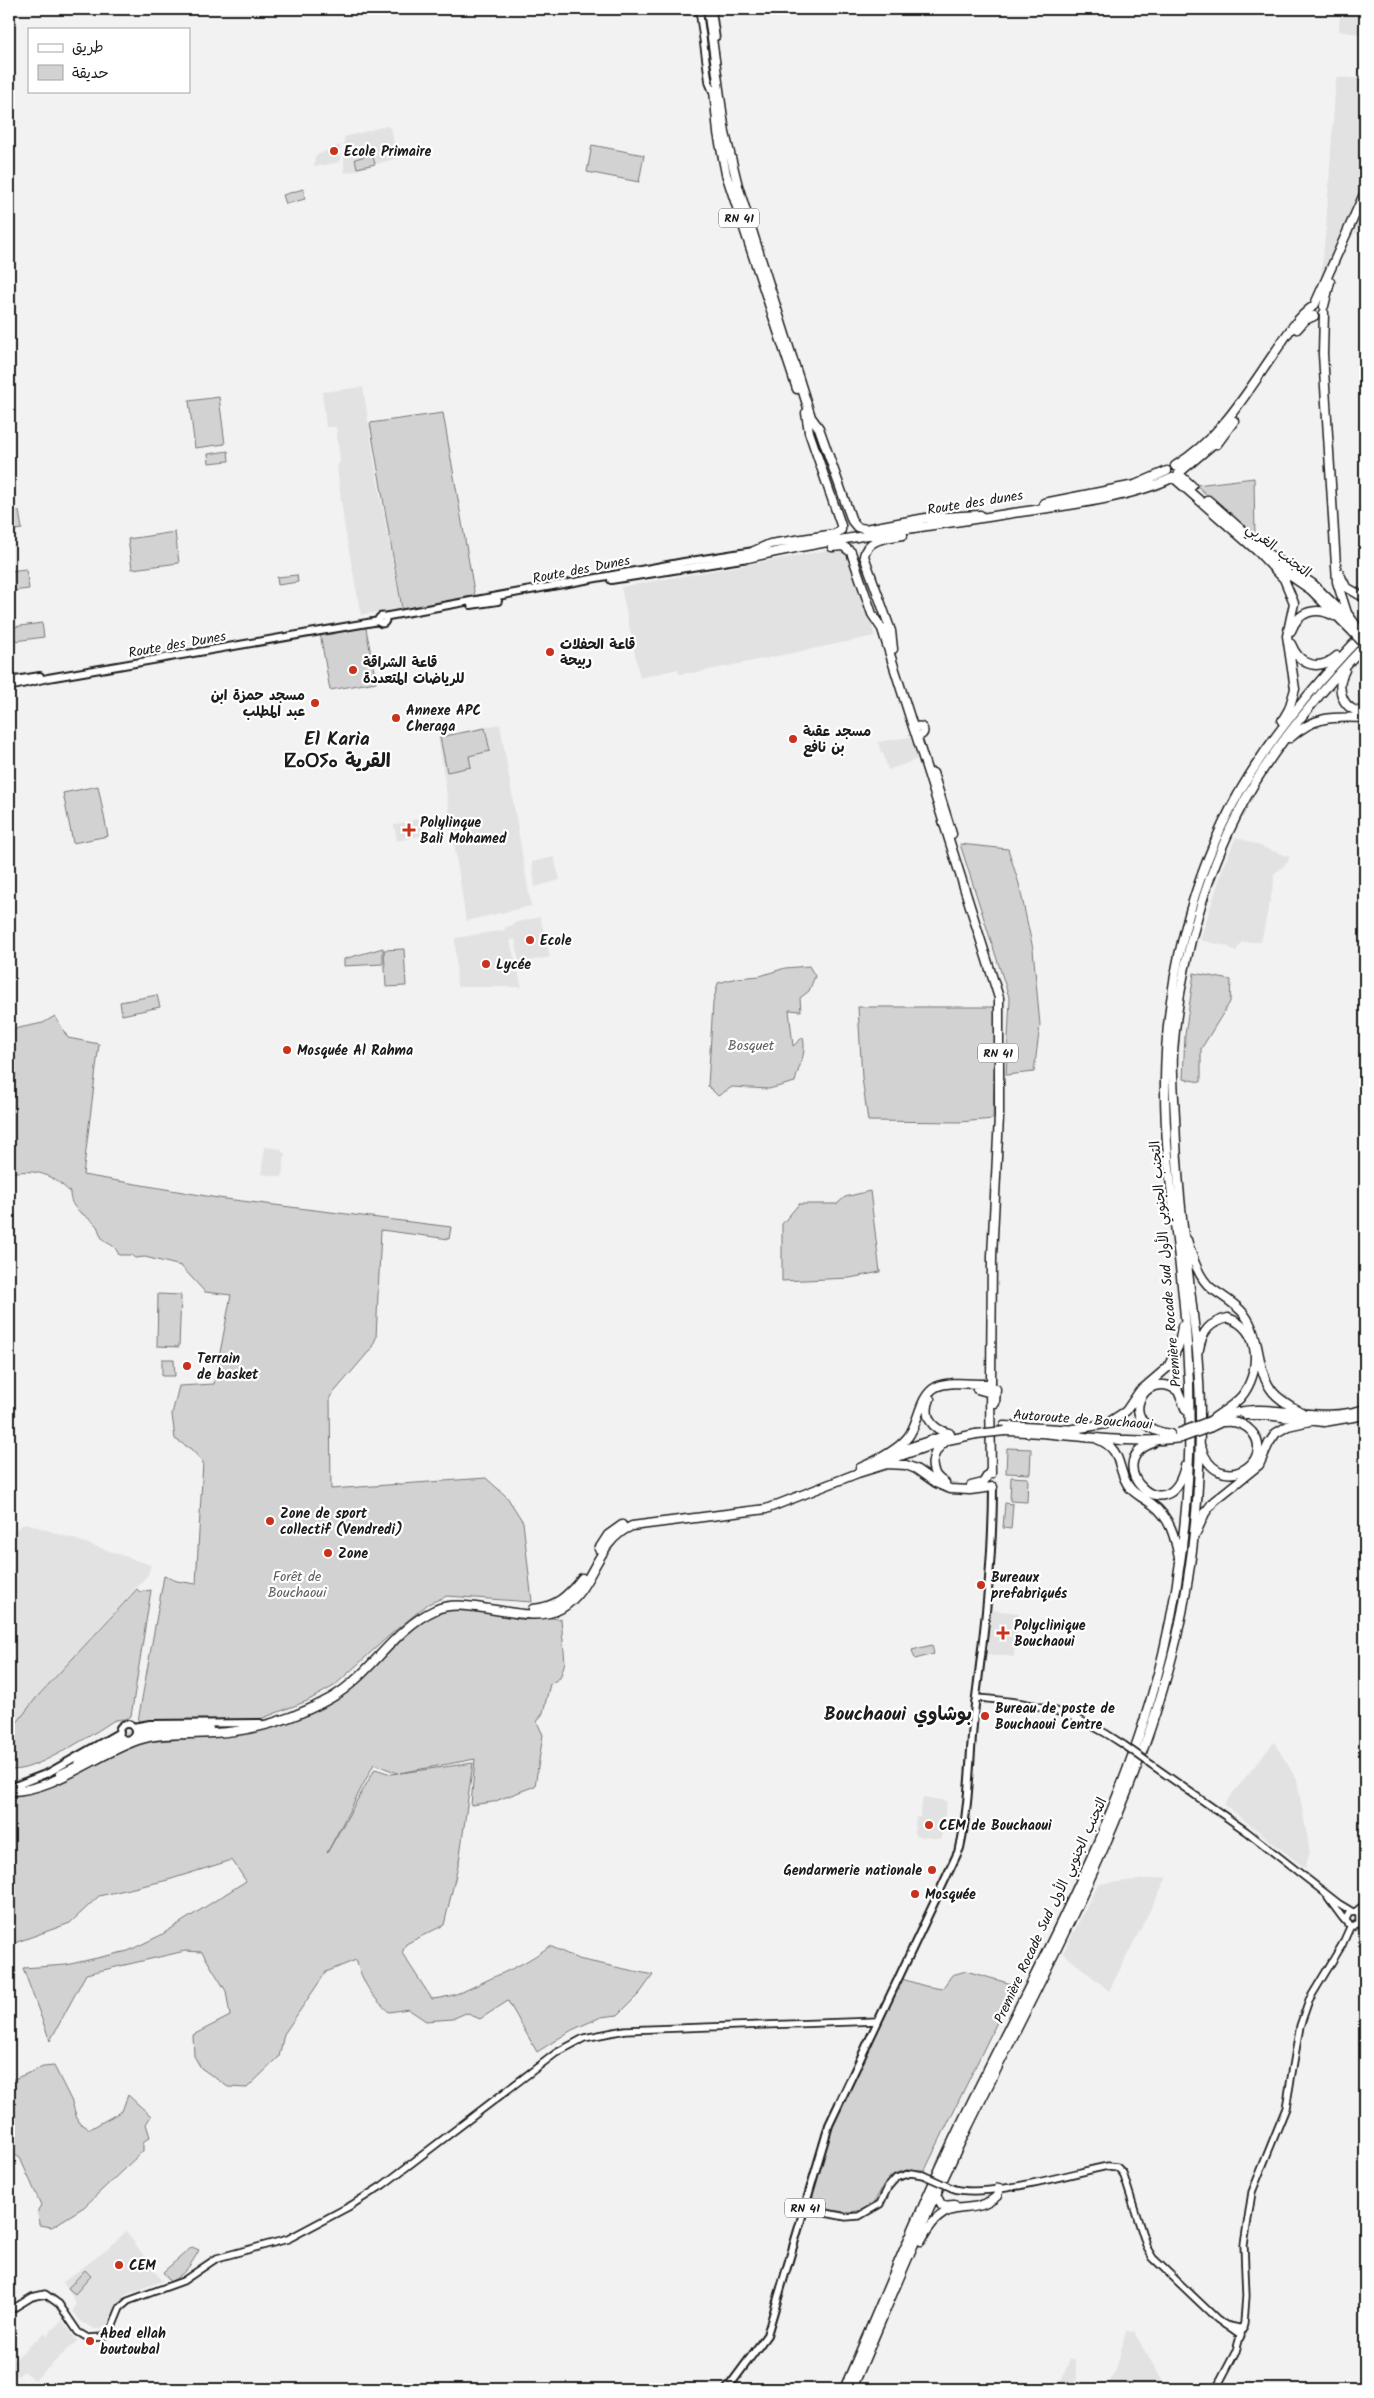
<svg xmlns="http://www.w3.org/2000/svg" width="1374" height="2398" font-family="Kalam,'Playpen Sans Arabic','Noto Sans Tifinagh',sans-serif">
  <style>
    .built { fill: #e2e2e2 }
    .green { fill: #d2d2d2; stroke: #777; fill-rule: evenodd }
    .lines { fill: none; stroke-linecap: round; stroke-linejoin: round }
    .highway-tunnel { stroke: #d2d2d2; stroke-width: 8; stroke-dasharray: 8 4; stroke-linecap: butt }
    .secondary-casing { stroke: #1c1c1c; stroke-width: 9 }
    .primary-casing { stroke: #1c1c1c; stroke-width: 10 }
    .highway-casing { stroke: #1c1c1c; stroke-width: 11 }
    .secondary { stroke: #fff; stroke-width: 5.5 }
    .primary { stroke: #fff; stroke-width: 6 }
    .highway { stroke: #fff; stroke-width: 8 }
    .secondary-bridge-casing { stroke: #1c1c1c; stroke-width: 9; stroke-linecap: butt }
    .highway-bridge-casing { stroke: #1c1c1c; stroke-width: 11; stroke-linecap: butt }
    .secondary-bridge { stroke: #fff; stroke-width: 5.5 }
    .highway-bridge { stroke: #fff; stroke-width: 8 }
    .poi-dot { fill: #c8321e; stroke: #fff; stroke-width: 2 }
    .labels { text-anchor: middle; stroke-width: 4.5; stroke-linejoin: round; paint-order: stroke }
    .shield { fill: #fff; stroke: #606060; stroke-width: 1 }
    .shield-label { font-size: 12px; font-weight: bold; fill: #1c1c1c }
    .poi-label { font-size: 14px; font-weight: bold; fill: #1c1c1c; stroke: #fff; text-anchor: start }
    .street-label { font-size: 14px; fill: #1c1c1c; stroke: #fff }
    .park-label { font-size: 14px; fill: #5c5c5c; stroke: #fff }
    .district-label { font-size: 19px; font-weight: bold; fill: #1c1c1c; stroke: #fff }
  </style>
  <rect width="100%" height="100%" fill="#f2f2f2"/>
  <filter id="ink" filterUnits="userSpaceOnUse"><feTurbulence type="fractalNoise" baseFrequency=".02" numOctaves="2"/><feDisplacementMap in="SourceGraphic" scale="10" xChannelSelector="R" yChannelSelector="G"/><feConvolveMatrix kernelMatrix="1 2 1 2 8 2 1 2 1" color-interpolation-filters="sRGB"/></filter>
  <g filter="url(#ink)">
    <path class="built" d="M1340 9H1365V35L1339 31Z
      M1336 77 1365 79V232L1343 234 1324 277 1321 276 1326 227Z
      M386 126 391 128 397 158 347 173 344 171V137Z
      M340 145V162L314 167 315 156Z
      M363 387 376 472 401 608 361 615 344 524 337 467 340 461 336 427H326L322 392Z
      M840 548 848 552 875 636 700 672 679 674 678 669 640 678 621 587Z
      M500 724 531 906 466 921 438 737Z
      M910 737 918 759 888 770 883 753H881L878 742Z
      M421 818 424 835 397 841 394 825Z
      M1236 837 1289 857 1288 862 1274 874V882L1261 942H1242L1236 951 1226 946 1200 940 1225 862Z
      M554 857 560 880 535 887 532 862Z
      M540 917 550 957 519 963 515 939 510 941 522 987H457L455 938 505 930V927L513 925V923Z
      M265 1147 282 1149V1152L285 1153 282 1177 261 1174Z
      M26 1523 151 1565 148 1575 36 1698 9 1733V1533Z
      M991 1610 1019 1613 1014 1657 987 1654Z
      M1274 1742 1297 1780 1310 1852 1305 1868 1224 1804Z
      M923 1797 947 1801 941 1839 916 1836 914 1833 916 1817H920Z
      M1167 1877 1109 1991 1063 1953 1098 1884Z
      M126 2231 162 2281 127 2294 120 2301 106 2326 101 2329H95L81 2322 73 2311 76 2303 63 2282 109 2248Z
      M62 2320 77 2341 35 2380 24 2371 18 2376 9 2367V2355L14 2360 45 2332 47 2335Z
      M1126 2331 1134 2332 1167 2389H1106L1116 2370Z
      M1070 2359 1075 2361 1077 2379 1072 2389H1058Z"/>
    <path class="green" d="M592 145 644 155 639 182 587 172Z
      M372 154 375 164 357 168 355 159Z
      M303 189 305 199 286 204 283 195Z
      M219 397 225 444 195 448 189 401Z
      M443 413 475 597 402 609 370 423Z
      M228 451 229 461 209 463 208 454Z
      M1254 478 1255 539 1196 485Z
      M19 511 22 529 9 531V513Z
      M175 532 179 563 132 569 128 539Z
      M26 569 29 589 12 591 9 571Z
      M297 575 298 582 278 585 277 577Z
      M42 623 44 637 15 641 13 627Z
      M358 627 366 628 376 682 330 690 320 633Z
      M485 728 490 751 469 756 471 767 447 772 440 737Z
      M98 786 108 836 73 843 63 793Z
      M960 844 1008 849 1019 884 1033 949 1040 1025 1034 1072 1006 1075 1010 1000Z
      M383 948V964L344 966V959Z
      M404 949 406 986 386 987 384 950Z
      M809 966 815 976 809 991 800 998 801 1011 789 1010 793 1046 803 1037C807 1055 799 1064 795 1082L769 1089 732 1087 718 1096 708 1086 713 1003 718 983 737 978 760 976 785 968Z
      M1194 973 1231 980 1230 1002 1201 1049V1082L1183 1079 1185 1035Z
      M157 995 160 1007 122 1015 120 1002Z
      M858 1007H996L993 1119 960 1122 868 1121 862 1078Z
      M55 1016 68 1038 99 1044 83 1175 218 1198 451 1227 449 1239 381 1230 376 1338 371 1349 330 1397 331 1489 486 1478 507 1497 523 1522 532 1602 447 1596 428 1604 391 1634 334 1686 307 1701 263 1718 245 1721H138L164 1576 177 1581 196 1584 203 1462 191 1449 175 1439 172 1414 179 1386 214 1384 231 1295 205 1292 181 1266 145 1257 135 1258 131 1255H119C115 1246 113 1246 106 1242 99 1238 100 1230 96 1225 85 1213 70 1211 70 1192 50 1173 36 1169 9 1173V1030L43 1023Z
      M870 1191 880 1272 850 1278 782 1281V1224L799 1204H837L845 1197Z
      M158 1294 181 1295 179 1347 157 1346Z
      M162 1359H174L175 1376H162Z
      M1007 1448 1031 1449 1030 1474 1006 1473Z
      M1011 1477 1028 1478 1027 1502 1010 1501Z
      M1005 1503 1013 1504 1011 1529 1003 1528Z
      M137 1589 140 1592 151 1590 131 1716C125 1721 119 1718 113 1721 95 1733 28 1776 9 1769V1733L36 1698Z
      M449 1609H470L561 1619 565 1662 560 1678 550 1684 543 1713 537 1722 543 1735 535 1786 493 1802 471 1805 475 1759 400 1773 473 1763 459 1862 444 1925 406 1944 402 1953 432 1999C457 1997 474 1986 496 1976 519 1966 530 1960 550 1946L578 1959 653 1975 640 1993 618 2015 601 2017 572 2030 537 2052 508 2001 480 2019 466 2013 452 2019 426 2021 408 2009 389 2012C370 1995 364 1984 356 1960L326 1972 284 2034 279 2057 247 2088 228 2087 201 2068 194 2056 193 2035 230 2016 226 1991 202 1952 185 1951 86 1974 50 2041 23 1968 66 1965 128 1951 161 1935 246 1881 232 1860 168 1880 99 1896 70 1923 9 1945V1793L101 1761 143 1742 238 1735 282 1725 326 1704 349 1690 424 1618ZM374 1764 398 1773 391 1774 375 1769 327 1853Z
      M932 1645 934 1654 915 1659 912 1650Z
      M966 1971 1015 1985 925 2170C915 2170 903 2169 894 2174 879 2183 880 2207 857 2211 842 2214 825 2208 810 2205L833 2126 902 1979 925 1986 942 1989 952 1975Z
      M54 2066 72 2102 78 2122 90 2129 122 2111 128 2095 151 2116 146 2124 150 2137 143 2142V2151L84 2207 52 2227 39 2225 38 2210 41 2205 20 2158 9 2151V2081L43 2067Z
      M192 2247 199 2250C191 2265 185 2274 170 2282L163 2272Z
      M85 2270 91 2276 75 2294 68 2288Z"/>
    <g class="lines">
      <path class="highway-tunnel" d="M117 1741 141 1730"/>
      <g class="secondary-casing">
        <path id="secondary" d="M699 9 709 83 714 95
          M712 9 716 37
          M976 1698C1034 1702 1075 1711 1124 1745
          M1152 1765 1246 1831 1338 1903 1353 1912
          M1328 1898 1342 1917C1345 1921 1348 1925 1353 1926L1359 1923V1914L1355 1912 1349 1913 1346 1919 1347 1923
          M1355 1912 1365 1904
          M952 2188C982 2200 1072 2173 1108 2166L1117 2167 1123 2173 1147 2248 1153 2258 1217 2319 1241 2336
          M805 2209 846 2217 859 2216 880 2204 888 2187 896 2178 911 2173 923 2175
          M9 2311 32 2297 45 2294 59 2304 78 2332 88 2338 102 2337 111 2330 120 2308 128 2301 183 2281 217 2258 288 2239 350 2206 383 2185 556 2053 584 2038 625 2030 878 2021
          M1225 2325 1243 2329
          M1216 2389 1236 2351 1244 2323 1246 2296 1244 2245 1252 2192 1286 2108 1300 2026 1309 2000 1342 1945 1351 1925"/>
      </g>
      <g class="primary-casing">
        <path id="primary" d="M611 580 748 558
          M471 605 498 601
          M378.5 620a3.5 3.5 0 1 1 7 0a3.5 3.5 0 1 1-7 0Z
          M383 617 684 562 754 551
          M9 681 40 676
          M9 687 48 678 379 621
          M119 1732a8 8 0 1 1 16 0a8 8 0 1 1-16 0Z
          M133 1727 150 1724 260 1723
          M133 1737 148 1732
          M115 1745 129 1739
          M59 1774 84 1762
          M12 1787 48 1773 120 1732
          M727 2389 767 2335 829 2125 960 1848C971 1798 969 1747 976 1697 985 1627 993 1557 993 1487"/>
      </g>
      <g class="highway-casing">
        <path id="highway" d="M708 9 725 133 738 186 811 417 819 428 852 521 857 527 865 529 926 518 980 515
          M714 90 718 133 726 174 797 389
          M1315 304 1365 192
          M1324 306 1330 282
          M1324 313 1323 354 1337 582 1347 613 1358 628
          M1297 329 1305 320 1314 316
          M1217 444 1234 421
          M1175 466C1220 438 1244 397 1273 355 1285 338 1295 320 1311 308
          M1179 473 1218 440
          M1179 474 1192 486
          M1174 478 1264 557
          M1208 500 1270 555 1313 584 1348 618
          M1044 503 1135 485 1167 471
          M832 547 843 546 851 552 872 614 882 629 914 730
          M754 551 770 544 835 534 841 530V525L809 432 806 413
          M1261 555 1284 579 1294 603 1287 636 1295 689 1289 709 1282 721
          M748 558C836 538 925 527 1013 513 1062 506 1128 499 1172 478
          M1276 566 1311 590 1353 632
          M1339 573 1346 587 1365 598
          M1291 631C1298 611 1317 606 1334 616
          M1291 644C1300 667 1320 671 1337 656
          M893 649 891 631 864 556C867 538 888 538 903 535
          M1345 670C1335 688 1342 712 1365 712
          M914.5 731a4.5 4.5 0 1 1 9 0a4.5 4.5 0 1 1-9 0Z
          M916 735 999 998V1117L992 1256 991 1384
          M1290 738C1316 715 1333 717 1365 718
          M933 773 952 834
          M1187 1240C1192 1256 1198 1277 1211 1288 1222 1296 1235 1303 1244 1314 1262 1337 1255 1370 1273 1392 1282 1403 1297 1409 1308 1416
          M1199 1349C1202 1331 1210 1322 1228 1318 1262 1329 1261 1373 1241 1397 1232 1407 1220 1413 1210 1421
          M977 1389 991 1393
          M990 1389 991 1474
          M930 1399C923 1416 931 1429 949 1433
          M995 1403 996 1389
          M1246 1415H1266L1324 1422 1365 1415
          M1221 1417C1269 1398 1314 1426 1365 1409
          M1004 1426 1078 1430
          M1211 1427 1230 1418
          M1073 1429 1106 1424 1126 1411 1139 1392 1168 1367 1179 1345 1182 1326
          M1005 1431C1064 1432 1123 1446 1181 1438
          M1170 1434C1112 1426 1145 1366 1178 1391L1186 1410
          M1097 1439C1125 1450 1115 1469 1130 1488 1136 1495 1145 1499 1152 1504 1170 1517 1175 1537 1179 1558
          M1153 1443C1098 1462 1169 1536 1185 1466
          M1201 1447C1217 1500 1277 1462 1252 1432 1245 1424 1235 1421 1224 1422
          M899 1451 950 1434
          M883 1462 943 1441 976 1434
          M860 1468C876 1461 897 1451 908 1437 919 1423 919 1396 936 1387 951 1380 974 1385 990 1384
          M945 1483C927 1473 930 1453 945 1442
          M971 1486 983 1483 991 1470
          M1196 1533 1205 1513 1214 1501 1259 1465 1269 1443 1276 1433 1288 1426 1310 1421
          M599 1549 608 1535 622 1525
          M533 1609C556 1607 568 1596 582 1578
          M141 1730 209 1729
          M79 1761 117 1741
          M9 1791C52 1792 97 1754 138 1740 162 1732 188 1735 213 1733 256 1731 294 1719 331 1698 371 1675 393 1629 435 1610 468 1594 529 1628 562 1608 594 1589 595 1541 632 1526L766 1509 858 1473 887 1464 906 1465 916 1469 936 1483 950 1489 970 1490 993 1487
          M936 2195 942 2206 954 2205
          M921 2241C948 2189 969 2221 997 2196L999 2188
          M844 2389C882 2303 917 2215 958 2130 1033 1974 1122 1823 1163 1654 1187 1553 1194 1448 1187 1344 1182 1256 1164 1170 1165 1081 1166 982 1191 878 1240 791 1273 734 1316 683 1362 635
          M852 2389C889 2303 924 2216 966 2131 1044 1971 1133 1816 1176 1641 1197 1550 1205 1444 1197 1351 1189 1273 1177 1196 1175 1117 1174 1096 1172 1073 1173 1052 1180 960 1207 863 1254 784 1285 733 1325 687 1365 645"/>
      </g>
      <use href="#secondary" class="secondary"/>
      <use href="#primary" class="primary"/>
      <use href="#highway" class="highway"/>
      <g class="secondary-bridge-casing">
        <path id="secondary-bridge" d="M1124 1745 1152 1765
          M923 2175 952 2188"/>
      </g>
      <g class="highway-bridge-casing">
        <path id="highway-bridge" d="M1358 628 1365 634
          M1353 632 1365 645
          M1179 1433 1210 1421
          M976 1434 1005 1431
          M1181 1438 1211 1427"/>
      </g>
      <use href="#secondary-bridge" class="secondary-bridge"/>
      <use href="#highway-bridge" class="highway-bridge"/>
    </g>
  </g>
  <g class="poi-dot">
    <circle cx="334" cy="151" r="5"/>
    <circle cx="550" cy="652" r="5"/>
    <circle cx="353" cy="670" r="5"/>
    <circle cx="315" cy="703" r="5"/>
    <circle cx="396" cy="718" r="5"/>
    <circle cx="793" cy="739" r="5"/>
    <path d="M406.5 822.5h5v5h5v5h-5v5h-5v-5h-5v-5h5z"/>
    <circle cx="530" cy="940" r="5"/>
    <circle cx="486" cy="964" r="5"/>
    <circle cx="287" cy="1050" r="5"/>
    <circle cx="187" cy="1366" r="5"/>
    <circle cx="270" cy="1521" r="5"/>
    <circle cx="328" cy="1553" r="5"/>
    <circle cx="981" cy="1585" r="5"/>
    <path d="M1000.5 1625.5h5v5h5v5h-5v5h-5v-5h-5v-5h5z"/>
    <circle cx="985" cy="1716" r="5"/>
    <circle cx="929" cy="1825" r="5"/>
    <circle cx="932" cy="1870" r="5"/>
    <circle cx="915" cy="1894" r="5"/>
    <circle cx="119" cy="2265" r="5"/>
    <circle cx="90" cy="2341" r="5"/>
  </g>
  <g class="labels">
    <g class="shield">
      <rect x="719" y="208.5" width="40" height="19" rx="4"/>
      <rect x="978" y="1043.5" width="40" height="19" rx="4"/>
      <rect x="785" y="2198.5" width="40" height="19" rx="4"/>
    </g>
    <g class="shield-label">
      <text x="739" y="222">RN 41</text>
      <text x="998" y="1057">RN 41</text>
      <text x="805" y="2212">RN 41</text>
    </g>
    <g class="poi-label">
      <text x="344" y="156">Ecole Primaire</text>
      <text x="560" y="649">قاعة الحفلات<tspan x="560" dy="16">ربيحة</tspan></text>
      <text x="363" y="667">قاعة الشراقة<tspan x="363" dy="16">للرياضات المتعددة</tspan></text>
      <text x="305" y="700" text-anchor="end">مسجد حمزة ابن<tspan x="305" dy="16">عبد المطلب</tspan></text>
      <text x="406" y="715">Annexe APC<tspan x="406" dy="16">Cheraga</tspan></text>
      <text x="803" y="736">مسجد عقبة<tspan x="803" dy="16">بن نافع</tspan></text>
      <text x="420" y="827">Polylinque<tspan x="420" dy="16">Bali Mohamed</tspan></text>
      <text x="540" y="945">Ecole</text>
      <text x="496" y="969">Lycée</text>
      <text x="297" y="1055">Mosquée Al Rahma</text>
      <text x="197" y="1363">Terrain<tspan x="197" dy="16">de basket</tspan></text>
      <text x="280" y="1518">Zone de sport<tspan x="280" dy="16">collectif (Vendredi)</tspan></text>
      <text x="338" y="1558">Zone</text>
      <text x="991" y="1582">Bureaux<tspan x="991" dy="16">prefabriqués</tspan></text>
      <text x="1014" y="1630">Polyclinique<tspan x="1014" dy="16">Bouchaoui</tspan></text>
      <text x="995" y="1713">Bureau de poste de<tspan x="995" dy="16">Bouchaoui Centre</tspan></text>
      <text x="939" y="1830">CEM de Bouchaoui</text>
      <text x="922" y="1875" text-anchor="end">Gendarmerie nationale</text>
      <text x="925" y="1899">Mosquée</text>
      <text x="129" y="2270">CEM</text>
      <text x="100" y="2338">Abed ellah<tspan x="100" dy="16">boutoubal</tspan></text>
    </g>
    <g class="street-label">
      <text transform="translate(975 502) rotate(-9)" y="5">Route des dunes</text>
      <text transform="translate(1279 550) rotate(38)" y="5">التجنب الغربي</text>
      <text transform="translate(581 569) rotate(-11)" y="5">Route des Dunes</text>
      <text transform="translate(177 644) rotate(-10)" y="5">Route des Dunes</text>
      <text transform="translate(1165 1264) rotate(-95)" y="5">Première Rocade Sud التجنب الجنوبي الأول</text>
      <text transform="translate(1083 1419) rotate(4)" y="5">Autoroute de Bouchaoui</text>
      <text transform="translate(1050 1910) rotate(-65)" y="5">Première Rocade Sud التجنب الجنوبي الأول</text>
    </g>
    <g class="park-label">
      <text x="751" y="1050">Bosquet</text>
      <text x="297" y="1581">Forêt de<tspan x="297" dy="16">Bouchaoui</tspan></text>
    </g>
    <g class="district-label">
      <text x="337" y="745">El Karia<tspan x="337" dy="22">ⵇⴰⵔⵢⴰ القرية</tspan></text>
      <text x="898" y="1720">Bouchaoui بوشاوي</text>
    </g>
  </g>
  <rect width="1374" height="2398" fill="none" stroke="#fff" stroke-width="30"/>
  <rect x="15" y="15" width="1344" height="2368" fill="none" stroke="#1c1c1c" stroke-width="2" filter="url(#ink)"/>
  <rect x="28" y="28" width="162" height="65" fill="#ffffff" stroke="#a4a4a4"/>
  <rect x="38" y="44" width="25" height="8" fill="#ffffff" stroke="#a4a4a4"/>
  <text x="72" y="52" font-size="15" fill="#1c1c1c">طريق</text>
  <rect x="38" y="65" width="25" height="15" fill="#d2d2d2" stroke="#a4a4a4"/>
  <text x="72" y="78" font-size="15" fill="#1c1c1c">حديقة</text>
</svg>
